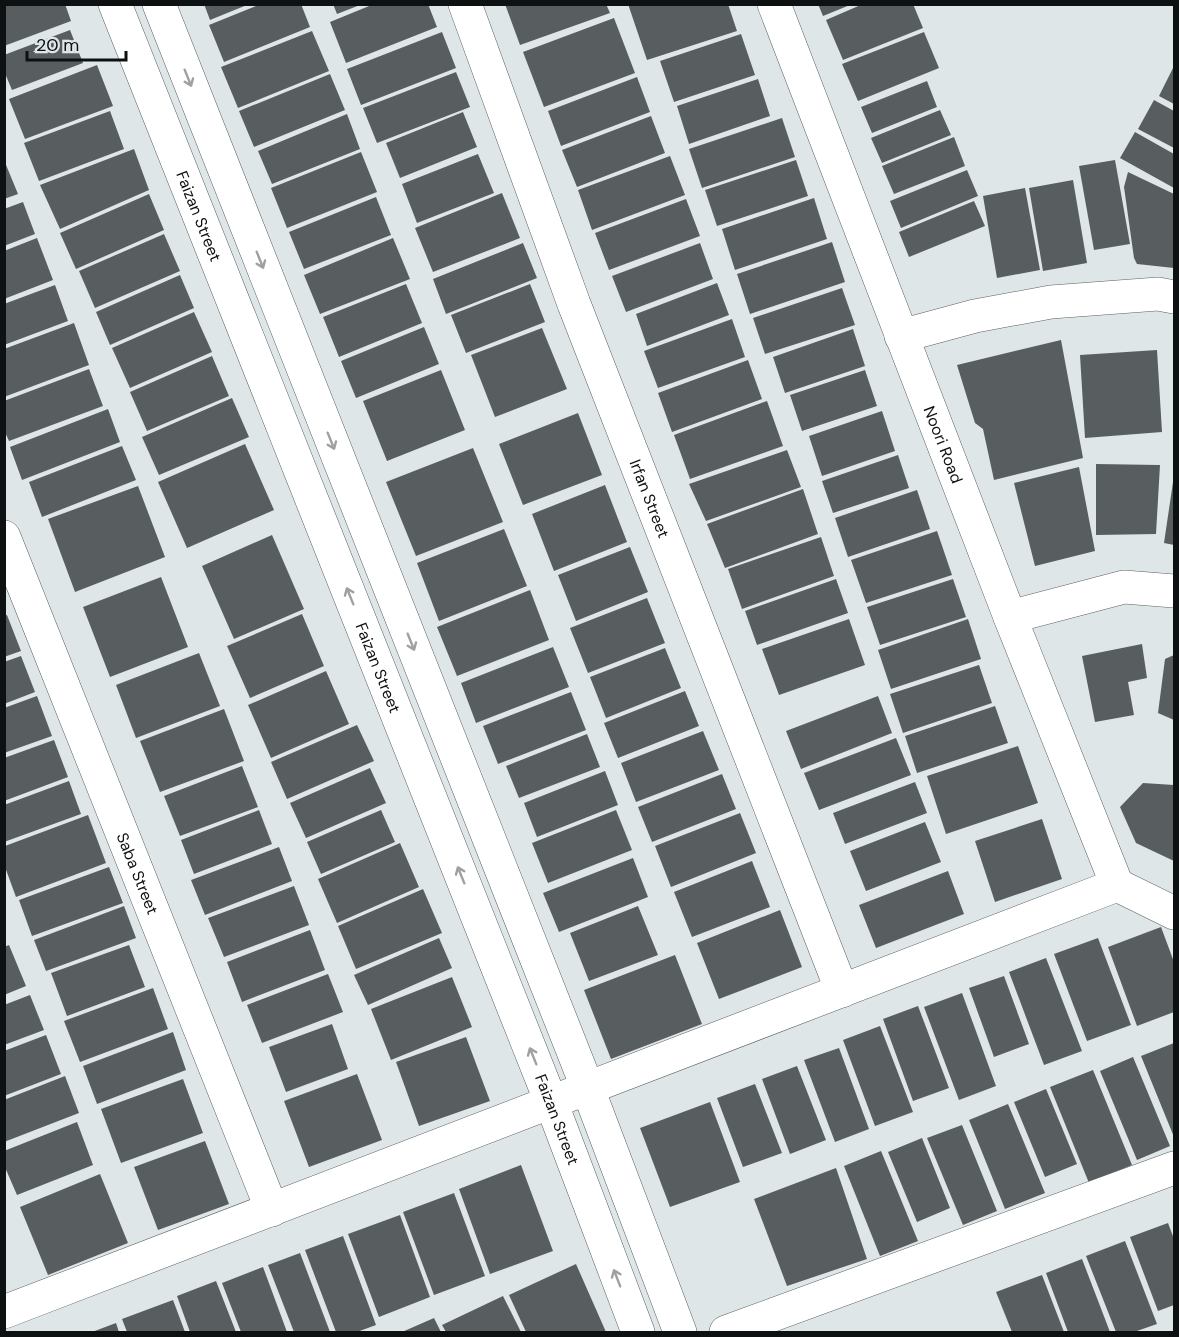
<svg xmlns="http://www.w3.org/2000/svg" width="1179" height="1337" font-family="'DM Sans',sans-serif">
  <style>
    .building { fill: #585e5f }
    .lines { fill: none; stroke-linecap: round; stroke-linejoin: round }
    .street-casing { stroke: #5b6162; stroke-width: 34 }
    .secondary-casing { stroke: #5b6162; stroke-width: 34 }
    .street { stroke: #fff; stroke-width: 33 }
    .secondary { stroke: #fff; stroke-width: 33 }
    .oneway { stroke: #9fa0a0 }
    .labels { text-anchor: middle; stroke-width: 6; stroke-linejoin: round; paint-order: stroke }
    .street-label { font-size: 16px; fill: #0e1111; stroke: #dfe6e8 }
  </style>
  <rect width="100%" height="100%" fill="#dfe6e8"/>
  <path class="building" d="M4 4H65L71 21 4 46Z
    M204 4H247V5L210 20Z
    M261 4H301L310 27 224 62 209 25Z
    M333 4H360V5L337 14Z
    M374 4H428L437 27 346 63 330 22Z
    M505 4H606L610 13 520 45Z
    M628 4H728L737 31 647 60Z
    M818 4H850V5L823 16Z
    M863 4H913L923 28 843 60 826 20Z
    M614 18 635 73 544 107 523 52Z
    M70 30 83 63 12 90 4 71V55Z
    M312 31 329 71 238 108 221 67Z
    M442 32 456 68 361 105 347 69Z
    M924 32 939 68 858 101 842 64Z
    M741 34 755 75 674 102 660 61Z
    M97 65 113 106 25 139 9 99Z
    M1174 66V104L1159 96Z
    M456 72 470 107 377 143 363 108Z
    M330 74 345 110 254 147 239 111Z
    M637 77 650 112 561 146 548 111Z
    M758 79 770 116 689 144 677 106Z
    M927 81 937 107 872 133 861 107Z
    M1154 100 1174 111V148L1138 129Z
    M940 110 951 135 882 163 871 138Z
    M110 111 124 149 39 181 24 143Z
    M463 112 477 147 400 178 386 143Z
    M347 114 360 149 272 184 258 151Z
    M651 116 665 153 577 187 562 150Z
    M782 118 795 157 702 188 689 149Z
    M1135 132 1174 154V188L1120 158Z
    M954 137 965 166 894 194 882 166Z
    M134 149 149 190 60 229 40 185Z
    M361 152 377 192 287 228 271 188Z
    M478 154 494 193 417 223 402 184Z
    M670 156 685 195 592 230 578 190Z
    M4 160 18 194 4 199Z
    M796 160 808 196 717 226 705 190Z
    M1115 160 1130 244 1094 250 1079 166Z
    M967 170 978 196 901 228 890 201Z
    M1128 172 1174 194V268L1137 264 1134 258 1124 187Z
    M1073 180 1087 263 1043 271 1029 188Z
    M1025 188 1040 270 997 278 983 196Z
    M502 193 520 238 433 272 415 228Z
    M149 194 164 230 76 269 60 233Z
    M376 197 391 235 304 269 289 232Z
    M814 198 827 239 735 270 722 229Z
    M686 199 700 236 609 270 595 233Z
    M974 201 985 226 909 257 899 232Z
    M23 202 35 234 4 246V209Z
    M164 234 180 271 95 308 79 271Z
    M37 238 53 280 4 299V251Z
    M393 238 410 279 320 314 304 275Z
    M832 242 845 282 750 314 737 274Z
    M523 243 537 278 446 314 433 279Z
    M700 243 713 279 626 312 612 276Z
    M180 275 194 308 110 345 96 312Z
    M717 283 729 315 647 346 636 314Z
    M406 284 422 323 339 357 323 317Z
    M530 284 545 322 466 353 451 315Z
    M55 285 68 321 4 345V304Z
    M842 288 855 325 765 354 753 318Z
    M194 312 212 352 130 388 112 348Z
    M732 319 745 357 658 388 644 351Z
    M74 323 89 365 4 397V349Z
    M424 327 439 364 356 398 341 361Z
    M542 328 567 389 495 417 471 355Z
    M853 329 865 366 785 393 773 357Z
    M1061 340 1083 458 994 480 983 429 975 423 957 365Z
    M1157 350 1162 432 1085 438 1080 355Z
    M212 356 229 396 147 431 130 392Z
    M748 360 762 399 672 432 658 393Z
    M89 369 103 406 9 441 4 430V401Z
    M441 370 465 430 387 461 363 401Z
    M865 370 877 406 802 431 790 395Z
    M232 398 249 437 159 475 142 437Z
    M767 401 783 446 690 479 674 435Z
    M108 409 120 442 22 480 10 447Z
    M882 411 895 451 822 476 809 436Z
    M578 413 602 475 523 505 499 444Z
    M245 444 274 510 187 548 158 482Z
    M122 446 136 480 42 517 29 482Z
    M473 448 503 522 416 556 386 482Z
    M787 450 801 487 706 521 689 484Z
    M898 455 909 488 833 513 822 481Z
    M1096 464 1160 465 1156 534 1096 535Z
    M1079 467 1095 551 1035 566 1014 483Z
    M1173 482H1174V545L1164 543Z
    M605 485 627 542 554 571 532 514Z
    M138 486 165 557 75 592 48 519Z
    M803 489 818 534 725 568 707 524Z
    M917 490 930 529 848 557 835 518Z
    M504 529 527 586 439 621 417 563Z
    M937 531 952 575 866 603 851 560Z
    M272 535 304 609 234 639 202 566Z
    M821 537 834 576 742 609 728 569Z
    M630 547 648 592 576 621 558 575Z
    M161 577 188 647 110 677 83 607Z
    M836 579 848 613 757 645 745 611Z
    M953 579 966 617 880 645 867 607Z
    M530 590 549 640 457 676 437 627Z
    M647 598 665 643 588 673 570 628Z
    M302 614 324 666 250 698 227 646Z
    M7 615 21 651 4 657V616Z
    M849 619 865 665 779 695 762 649Z
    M968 619 981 659 891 689 878 650Z
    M1142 644 1147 678 1128 682 1134 715 1095 722 1082 656Z
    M553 647 569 687 476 723 461 683Z
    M665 648 681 688 606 718 590 677Z
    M199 653 220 706 136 738 116 685Z
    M1174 655V720L1158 713 1165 659Z
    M21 656 35 692 4 704V662Z
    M979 665 992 703 903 733 890 694Z
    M326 671 349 724 271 758 248 705Z
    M685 691 699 726 618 758 604 723Z
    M571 692 586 730 498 764 483 726Z
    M37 696 52 736 4 753V708Z
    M878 696 892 733 801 769 786 731Z
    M995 706 1008 743 917 773 905 736Z
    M224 709 244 761 160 792 140 741Z
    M357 725 374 761 287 799 271 762Z
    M703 731 719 770 636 802 621 763Z
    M587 734 600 767 519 798 506 766Z
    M896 738 911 775 819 810 804 773Z
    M54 740 68 777 4 801V758Z
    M1018 746 1038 803 946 834 927 776Z
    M242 766 258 807 180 836 164 796Z
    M370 768 386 803 306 838 290 803Z
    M605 771 618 805 537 837 524 803Z
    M722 774 736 809 652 842 638 807Z
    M69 781 81 814 4 842V805Z
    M915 782 927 813 845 844 833 813Z
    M1143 783 1174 785V861L1136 843 1120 807Z
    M259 810 272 844 194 874 181 840Z
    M381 810 395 842 321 874 307 842Z
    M616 810 632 850 548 883 532 843Z
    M740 813 756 853 671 887 655 846Z
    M88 815 106 863 16 897 5 867V846Z
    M1042 819 1062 879 995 902 975 841Z
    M925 822 941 862 866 891 850 851Z
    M400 843 419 887 337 923 318 879Z
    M279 847 292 881 205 915 191 880Z
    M633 858 648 897 559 932 543 893Z
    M752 861 770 907 692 937 674 892Z
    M109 867 123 903 32 936 19 900Z
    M948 871 964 914 876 948 859 905Z
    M294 886 309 925 224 957 208 918Z
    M423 889 442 933 356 969 338 926Z
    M124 906 136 938 46 971 34 940Z
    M638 906 658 955 589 981 570 933Z
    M780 910 802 967 719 999 697 943Z
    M1161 927 1174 962V1012L1137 1026 1108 947Z
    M310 930 325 970 242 1002 227 962Z
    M439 938 452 968 368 1005 354 975Z
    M1098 938 1131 1025 1087 1041 1054 954Z
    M9 945 26 986 4 995V947Z
    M129 945 145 987 67 1016 51 973Z
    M675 955 702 1024 611 1059 584 990Z
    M1046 958 1082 1051 1044 1065 1009 972Z
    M328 974 343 1012 262 1043 247 1005Z
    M1004 976 1029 1044 994 1057 969 988Z
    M452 977 472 1027 391 1060 371 1009Z
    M153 988 168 1029 80 1062 64 1021Z
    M962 993 996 1086 959 1100 924 1007Z
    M30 995 44 1030 4 1045V1005Z
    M918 1006 949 1088 913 1101 883 1019Z
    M332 1024 348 1069 286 1092 269 1047Z
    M880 1026 913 1112 875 1126 843 1040Z
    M173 1032 186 1070 97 1104 83 1066Z
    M46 1035 61 1074 4 1096V1051Z
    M466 1037 490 1101 419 1126 396 1062Z
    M1174 1043V1137L1141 1056Z
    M839 1048 869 1129 835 1142 804 1060Z
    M1133 1057 1170 1146 1137 1160 1100 1071Z
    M797 1066 826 1140 790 1154 762 1079Z
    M1093 1070 1132 1165 1089 1183 1050 1087Z
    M357 1074 382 1140 309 1167 284 1101Z
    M65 1076 79 1113 4 1142V1100Z
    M183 1079 203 1133 121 1163 101 1109Z
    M755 1084 782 1153 743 1167 717 1098Z
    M1046 1089 1077 1164 1045 1177 1014 1102Z
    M710 1102 740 1182 670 1207 640 1128Z
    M1008 1104 1045 1193 1005 1209 969 1120Z
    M77 1122 93 1165 17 1195 4 1165V1151Z
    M962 1125 997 1211 963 1225 927 1138Z
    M922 1138 950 1208 917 1222 888 1152Z
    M205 1141 229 1204 158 1230 134 1167Z
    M881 1151 918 1241 880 1256 844 1166Z
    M521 1165 553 1251 490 1274 459 1189Z
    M836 1168 867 1259 787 1286 754 1199Z
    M100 1174 128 1243 48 1275 20 1207Z
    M454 1193 485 1276 434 1295 403 1212Z
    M400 1215 430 1297 379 1317 348 1234Z
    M1168 1223 1174 1239V1305L1158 1311 1130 1237Z
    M343 1236 376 1325 357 1332H336L305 1250Z
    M1125 1241 1157 1324 1134 1332H1116L1086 1256Z
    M300 1253 330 1332H294L268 1265Z
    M1082 1259 1110 1332H1068L1046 1273Z
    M576 1264 606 1332H526L509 1295Z
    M263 1267 287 1332H241L222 1283Z
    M1042 1275 1064 1332H1012L996 1292Z
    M216 1281 236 1332H190L177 1296Z
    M503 1296 521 1332H446L442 1325Z
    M173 1300 185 1332H127L122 1319Z
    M434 1318 441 1332H402Z
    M116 1323 119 1332H92Z"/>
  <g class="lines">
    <g class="street-casing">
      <g id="street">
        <path id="s1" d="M465 4 574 304 842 991"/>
        <path id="s2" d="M774 4 1010 617 1117 885"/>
        <path d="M901 336 975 316 1051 302 1158 294 1174 297"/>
        <path id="s3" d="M4 537 272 1210"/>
        <path d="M1010 617 1124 587 1174 591"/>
        <path d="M4 1312 1117 885 1174 913"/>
        <path d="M726 1332 1174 1168"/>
      </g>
    </g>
    <g class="secondary-casing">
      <g id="secondary">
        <path id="s4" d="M115 4 551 1102 638 1332"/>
        <path d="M159 4 588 1089 680 1332"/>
      </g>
    </g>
    <use href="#street" class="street"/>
    <use href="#secondary" class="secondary"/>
  </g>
  <defs><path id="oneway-shaft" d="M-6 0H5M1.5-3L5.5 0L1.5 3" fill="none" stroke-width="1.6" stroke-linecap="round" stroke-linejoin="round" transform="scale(1.5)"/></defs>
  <g class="oneway">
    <use href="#oneway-shaft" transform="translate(188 78) rotate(68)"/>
    <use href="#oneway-shaft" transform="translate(260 260) rotate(68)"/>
    <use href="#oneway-shaft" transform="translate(331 441) rotate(68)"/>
    <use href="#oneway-shaft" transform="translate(350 596) rotate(-112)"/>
    <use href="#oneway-shaft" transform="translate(411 642) rotate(68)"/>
    <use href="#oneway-shaft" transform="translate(461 875) rotate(-112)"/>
    <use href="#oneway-shaft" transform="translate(533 1056) rotate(-112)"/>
    <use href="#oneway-shaft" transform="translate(617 1278) rotate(-111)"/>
  </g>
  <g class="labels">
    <g class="street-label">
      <text dy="6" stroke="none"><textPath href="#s4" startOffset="228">Faizan Street</textPath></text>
      <text dy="6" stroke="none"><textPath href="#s2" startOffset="472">Noori Road</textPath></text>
      <text dy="6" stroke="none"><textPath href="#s1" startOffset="528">Irfan Street</textPath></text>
      <text dy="6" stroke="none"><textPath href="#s4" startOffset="714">Faizan Street</textPath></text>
      <text dy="6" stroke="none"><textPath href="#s3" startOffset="362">Saba Street</textPath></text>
      <text dy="6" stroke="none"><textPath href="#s4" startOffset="1200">Faizan Street</textPath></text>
    </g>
  </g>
  <rect width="1179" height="1337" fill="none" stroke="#0e1111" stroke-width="12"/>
  <path d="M27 51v9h99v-9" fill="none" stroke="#0e1111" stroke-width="3"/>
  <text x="36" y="51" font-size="18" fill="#0e1111" stroke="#dfe6e8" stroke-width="4.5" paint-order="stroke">20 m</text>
</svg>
